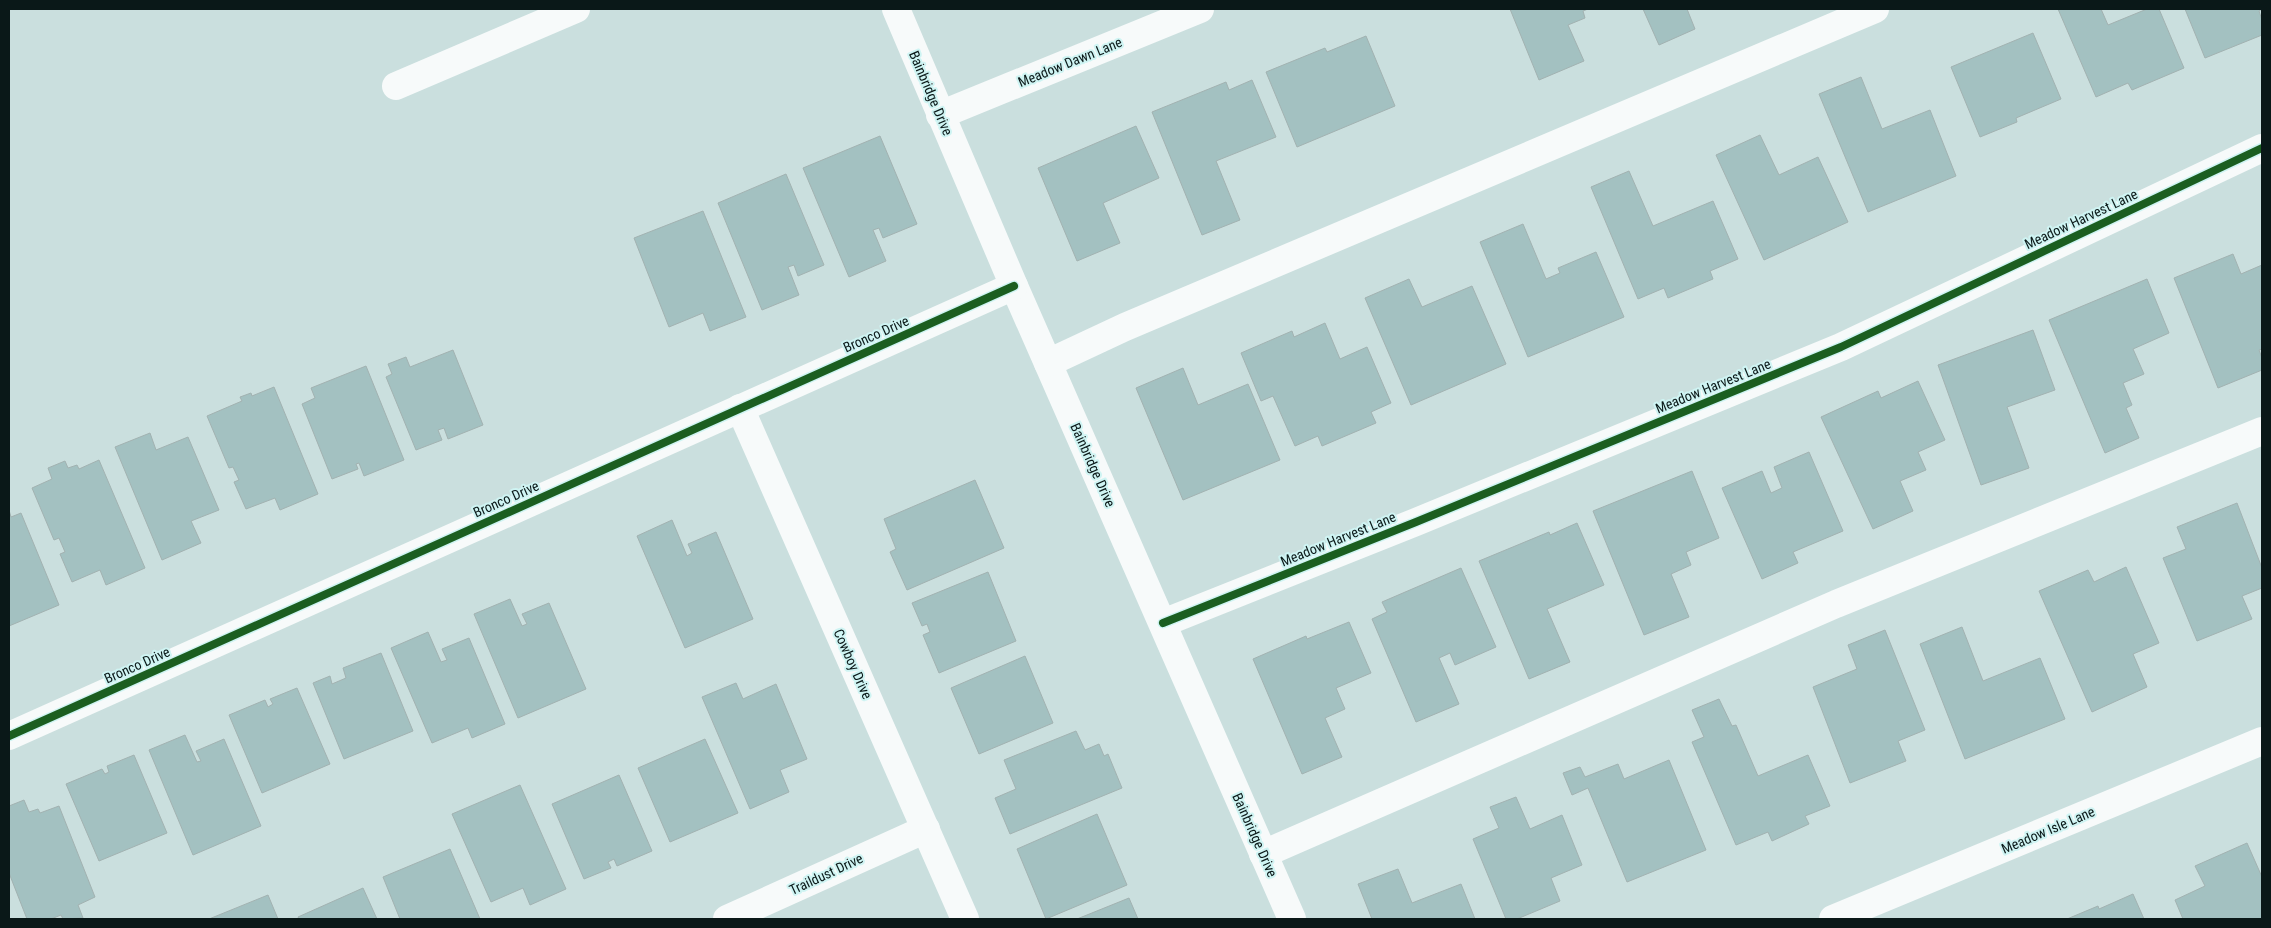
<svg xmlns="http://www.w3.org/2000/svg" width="2271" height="928" viewBox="0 0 2271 928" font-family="'Roboto Condensed',sans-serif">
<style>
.building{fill:#a3c1c1;stroke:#a2b2b1}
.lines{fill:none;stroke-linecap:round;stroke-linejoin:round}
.minor{stroke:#f7fafa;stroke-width:28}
.cycleway-casing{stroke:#cff4f3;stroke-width:11}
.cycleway{stroke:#1b5e20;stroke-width:8}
.labels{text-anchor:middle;stroke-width:4;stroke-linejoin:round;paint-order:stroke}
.street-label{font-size:14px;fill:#0a1818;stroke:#cff4f3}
</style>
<rect width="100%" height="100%" fill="#cadfde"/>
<g class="building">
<path d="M1510,9H1588L1583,11L1585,18L1568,25L1584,61L1539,80Z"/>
<path d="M1643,9H1687L1695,29L1659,45Z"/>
<path d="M2058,9H2101L2108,25L2147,9H2159L2184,68L2132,90L2128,83L2096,97Z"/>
<path d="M2185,9H2262L2259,11L2262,20V35L2205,58Z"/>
<path d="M2033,33L2061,99L2016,118L2017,122L1980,137L1951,67Z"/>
<path d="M1366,36L1395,106L1297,147L1266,72L1325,48L1327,52Z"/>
<path d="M1861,77L1882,129L1930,110L1956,176L1868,212L1819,94Z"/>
<path d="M1252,80L1276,137L1216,161L1240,220L1202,235L1152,112L1226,82L1229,90Z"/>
<path d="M1136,126L1159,178L1103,203L1120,243L1077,261L1038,168Z"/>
<path d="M1760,135L1779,175L1818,157L1848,222L1764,260L1716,155Z"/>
<path d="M880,136L917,224L883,238L879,228L873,230L886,261L849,277L803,168Z"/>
<path d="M1629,171L1653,226L1713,201L1738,259L1710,271L1713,279L1668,298L1664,288L1638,299L1591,187Z"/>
<path d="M786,174L824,265L798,276L794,265L788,267L799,295L762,310L718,203Z"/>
<path d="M703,211L746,317L710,331L703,313L669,327L634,238Z"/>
<path d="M1523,224L1546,279L1560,273L1558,268L1596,252L1624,317L1528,357L1480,242Z"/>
<path d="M2233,254L2241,274L2262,265V349L2259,350L2262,358V370L2218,388L2174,278Z"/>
<path d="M1409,279L1422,307L1472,286L1506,364L1411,405L1365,298Z"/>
<path d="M2147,279L2169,333L2133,349L2144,374L2123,383L2132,405L2126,408L2139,438L2105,453L2049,320Z"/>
<path d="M1325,323L1340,359L1367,347L1391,403L1371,412L1376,423L1322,446L1318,436L1295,446L1273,396L1261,401L1241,353L1292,331L1294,337Z"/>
<path d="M2033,330L2055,390L2007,407L2029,468L1981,485L1938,365Z"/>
<path d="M453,350L483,425L448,439L444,428L438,430L442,440L416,450L386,377L392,374L388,364L406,357L410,367Z"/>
<path d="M366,366L404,460L364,476L359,463L356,464L358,469L332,479L302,404L315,398L311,388Z"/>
<path d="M1183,368L1198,405L1248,384L1280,460L1183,500L1136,388Z"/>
<path d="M1918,381L1945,440L1918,452L1926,470L1900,481L1913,511L1873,529L1821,417L1878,391L1881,398Z"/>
<path d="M274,387L318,494L280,510L275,498L246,509L234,482L239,480L233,467L229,468L207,416L242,401L240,397L251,393L252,396Z"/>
<path d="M150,433L156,450L188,437L219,510L191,521L201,543L162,560L115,447Z"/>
<path d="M1809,452L1843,531L1793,552L1798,563L1762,579L1722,488L1762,471L1771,493L1782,488L1774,467Z"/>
<path d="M99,460L145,568L106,585L100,570L72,582L60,554L65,552L59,538L54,540L32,488L52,479L48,468L65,461L68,468L77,465L79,469Z"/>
<path d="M1692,471L1719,538L1686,552L1691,565L1671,574L1689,617L1644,635L1593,511Z"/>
<path d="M975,480L1004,548L907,590L890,552L896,549L884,519Z"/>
<path d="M2237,503L2262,568V588L2242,596L2252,619L2197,641L2163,558L2186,549L2177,527Z"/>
<path d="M9,510L11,517L21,513L59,605L9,626Z"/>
<path d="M672,520L687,556L692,553L688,544L716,532L753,619L685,648L637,536Z"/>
<path d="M1577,523L1604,585L1547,609L1570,662L1529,679L1479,561L1549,532L1550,535Z"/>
<path d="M2126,567L2159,643L2133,654L2147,687L2092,712L2039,591L2088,570L2094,582Z"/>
<path d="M1461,568L1496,647L1455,665L1450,653L1439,658L1459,704L1416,722L1372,619L1387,612L1382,602Z"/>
<path d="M988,572L1016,641L939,673L923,635L930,632L927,624L922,626L912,603Z"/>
<path d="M510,599L522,626L527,624L522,614L549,603L586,689L518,718L474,614Z"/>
<path d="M1349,622L1371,673L1336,688L1345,709L1325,718L1342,757L1302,774L1253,659L1306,636L1307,639Z"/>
<path d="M1962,627L1983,681L2040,658L2065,719L1965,759L1920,644Z"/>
<path d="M1885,630L1925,730L1898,741L1906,761L1850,783L1813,687L1857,669L1848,645Z"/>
<path d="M428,632L441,662L447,660L442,649L469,638L505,724L472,738L468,728L432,743L391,648Z"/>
<path d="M381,653L413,731L344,759L313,683L330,676L332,684L346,678L343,668Z"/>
<path d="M1025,656L1053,723L979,754L951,688Z"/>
<path d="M736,683L743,699L776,684L807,759L780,770L789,792L750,809L702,697Z"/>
<path d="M297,688L330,764L262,793L229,715L265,700L268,707L273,704L270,699Z"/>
<path d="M1719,699L1732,726L1736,725L1758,776L1808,755L1830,806L1805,816L1809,824L1772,841L1768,832L1736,845L1692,742L1704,737L1692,710Z"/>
<path d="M1076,731L1085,750L1099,744L1104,756L1108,754L1122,788L1010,834L995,798L1016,789L1004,760Z"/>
<path d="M185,735L197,762L201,761L196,751L224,739L261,826L193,855L149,750Z"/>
<path d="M705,739L738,813L670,842L638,768Z"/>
<path d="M134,755L167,833L99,861L66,784L102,769L105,774L109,772L107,766Z"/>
<path d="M1669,760L1706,850L1627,882L1588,788L1572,795L1563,773L1580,767L1585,777L1618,764L1624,779Z"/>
<path d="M619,775L652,851L617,866L614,859L608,862L611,868L584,879L552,804Z"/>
<path d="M520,785L566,889L530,905L523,888L491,902L452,814Z"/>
<path d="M1516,797L1530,829L1562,815L1582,865L1551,878L1560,901L1517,919H1506L1473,839L1499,828L1490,807Z"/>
<path d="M24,800L29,812L38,809L40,813L59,806L95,897L78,905L83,918L63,919L61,915L51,919H27L9,873V806Z"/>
<path d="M1097,814L1127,885L1046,919L1017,849Z"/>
<path d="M2247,843L2262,877V919H2183L2175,900L2205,886L2195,866Z"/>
<path d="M450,849L480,919H400L383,877Z"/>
<path d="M1398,869L1412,903L1461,884L1475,919H1372L1358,884Z"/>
<path d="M363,888L377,919H299L298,917Z"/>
<path d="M2133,894L2144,919H2067L2098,906L2099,909Z"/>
<path d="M268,895L278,919H209Z"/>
<path d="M1129,898L1138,919H1077Z"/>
</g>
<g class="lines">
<g class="minor">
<path d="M896,9L1014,286L1292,919"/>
<path d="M396,86L576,9"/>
<path d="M940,115L1200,9"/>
<path d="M1048,363L1125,327L1875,9"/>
<path d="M740,408L965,919"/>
<path d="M1163,623L1416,522L1841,347L2262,148"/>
<path d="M9,736L1014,286"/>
<path d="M1263,854L1836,604L2262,431"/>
<path d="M727,919L926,829"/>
<path d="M1833,919L2262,741"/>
</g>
<g class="cycleway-casing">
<g id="cycleway">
<path d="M1163,623L1416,522L1841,347L2262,148"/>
<path d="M9,736L1014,286"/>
</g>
</g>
<use href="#cycleway" class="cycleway"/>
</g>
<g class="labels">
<g class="street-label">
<text transform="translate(1070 62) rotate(-22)" y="5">Meadow Dawn Lane</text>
<text transform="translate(931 93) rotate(67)" y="5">Bainbridge Drive</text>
<text transform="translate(2081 219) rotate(-25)" y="5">Meadow Harvest Lane</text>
<text transform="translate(876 334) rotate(-24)" y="5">Bronco Drive</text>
<text transform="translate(1713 386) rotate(-22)" y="5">Meadow Harvest Lane</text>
<text transform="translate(1093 465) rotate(66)" y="5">Bainbridge Drive</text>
<text transform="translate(506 499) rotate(-24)" y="5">Bronco Drive</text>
<text transform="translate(1338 539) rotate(-22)" y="5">Meadow Harvest Lane</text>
<text transform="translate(853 664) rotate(66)" y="5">Cowboy Drive</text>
<text transform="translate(137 665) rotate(-24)" y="5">Bronco Drive</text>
<text transform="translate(2048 830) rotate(-23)" y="5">Meadow Isle Lane</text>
<text transform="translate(1255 835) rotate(66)" y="5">Bainbridge Drive</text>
<text transform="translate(826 874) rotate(-25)" y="5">Traildust Drive</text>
</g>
</g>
<rect width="2271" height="928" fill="none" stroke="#0a1818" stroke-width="20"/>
</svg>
